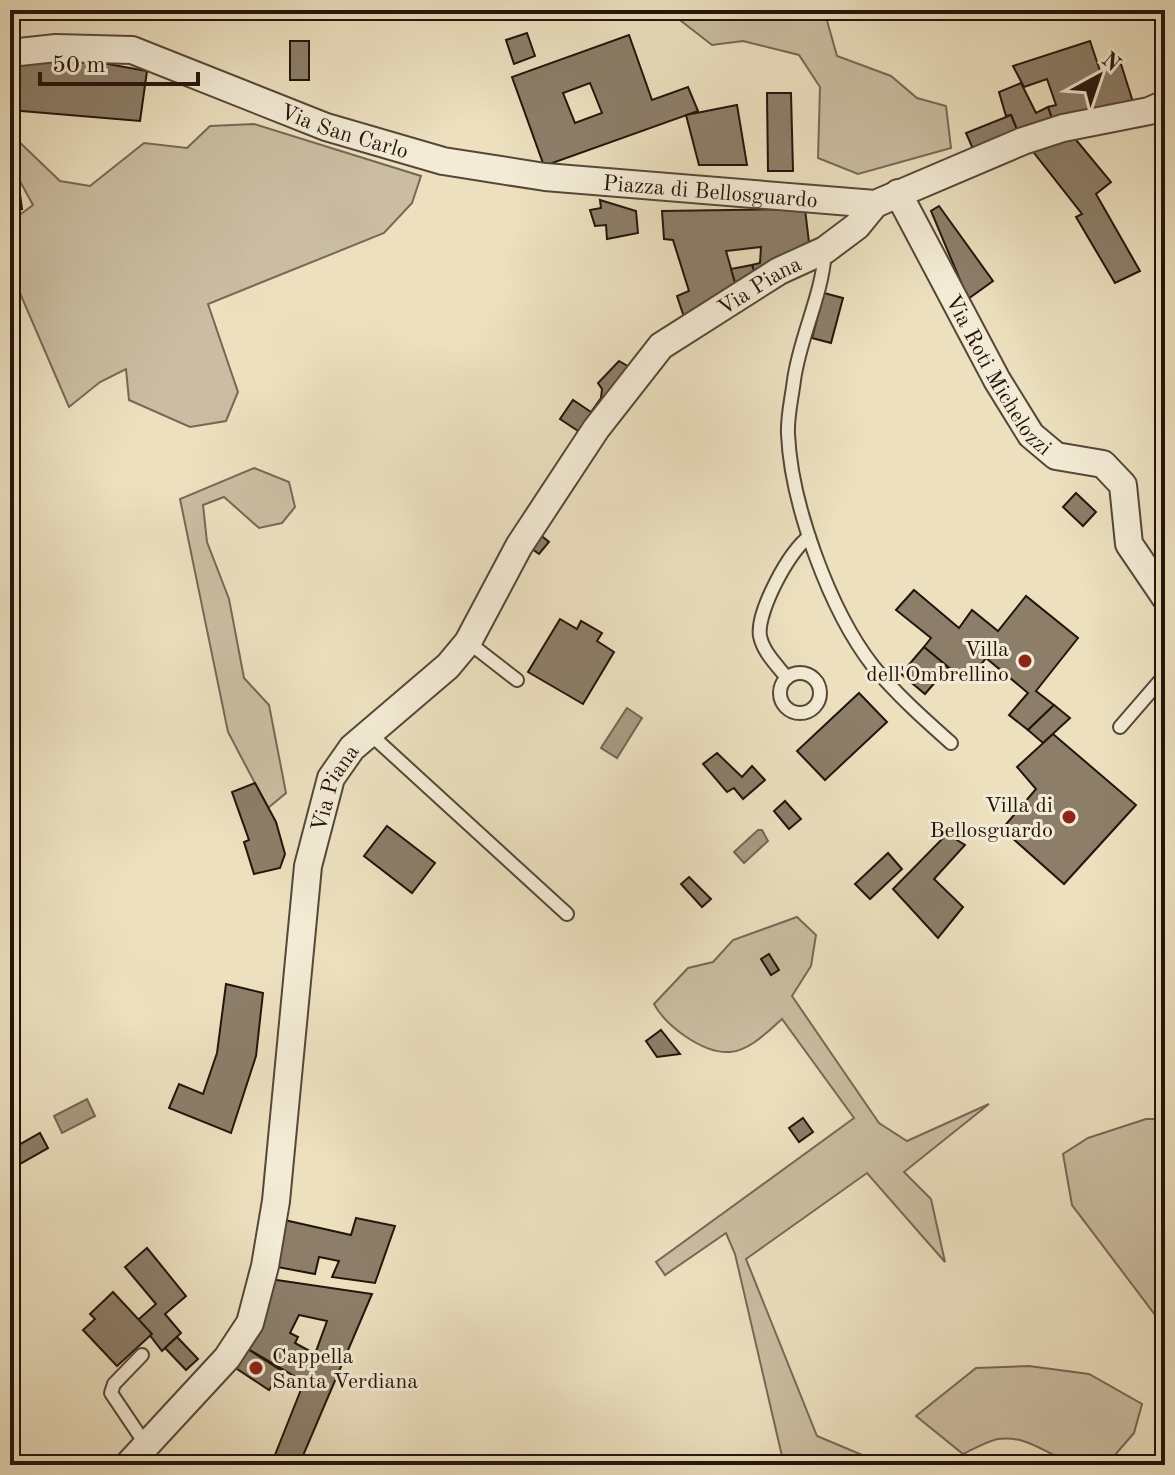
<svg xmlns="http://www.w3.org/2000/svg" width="1175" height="1475" viewBox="0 0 1175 1475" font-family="'Old Standard TT',serif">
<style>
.green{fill:#cabda1;stroke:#776856;stroke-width:2}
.water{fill:#a89b82;stroke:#736553;stroke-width:2}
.building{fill:#8c7e69;stroke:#24140c;stroke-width:2;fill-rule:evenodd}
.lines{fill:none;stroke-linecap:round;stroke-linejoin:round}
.lane-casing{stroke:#564739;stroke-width:16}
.street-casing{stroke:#564739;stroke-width:30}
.lane{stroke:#f3ebd5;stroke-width:12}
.street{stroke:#f3ebd5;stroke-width:26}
.poi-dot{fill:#8f2418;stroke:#f3ebd5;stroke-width:3}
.labels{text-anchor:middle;stroke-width:6;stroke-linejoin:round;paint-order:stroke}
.street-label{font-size:22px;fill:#24140c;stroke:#f3ebd5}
.poi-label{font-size:22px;fill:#24140c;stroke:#f3ebd5;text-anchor:end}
</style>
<rect width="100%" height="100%" fill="#ece0bf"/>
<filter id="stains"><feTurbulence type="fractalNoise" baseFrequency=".0025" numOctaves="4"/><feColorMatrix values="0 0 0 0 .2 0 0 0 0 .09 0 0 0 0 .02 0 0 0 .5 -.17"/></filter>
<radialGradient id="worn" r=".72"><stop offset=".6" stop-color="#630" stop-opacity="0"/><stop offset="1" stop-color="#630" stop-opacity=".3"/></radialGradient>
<g class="green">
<path d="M667,10H824L837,56L891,76L917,98L946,106L951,148L858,174L818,158L820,87L799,55L743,41L712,45Z"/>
<path d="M254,124L421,176L412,203L384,233L208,304L238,392L226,421L190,427L129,400L126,369L100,382L69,407L10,270V222L33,205L10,163V133L60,181L90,186L144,143L187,148L210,126Z"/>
<path d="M254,468L289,482L295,507L282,523L259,528L224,497L203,505L207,542L229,599L244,678L269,705L286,793L268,808L228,732L180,499Z"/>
<path d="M797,917L816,935L811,966L792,996L879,1123L907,1141L989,1104L904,1172L931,1199L945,1262L867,1173L746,1259L817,1436L886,1465H790L782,1456L735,1254L726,1233L665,1275L656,1262L854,1118L782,1019C768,1031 751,1050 730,1052C703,1054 666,1026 654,1004L688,968L713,962L733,940Z"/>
<path d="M1146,1119H1165V1328L1072,1205L1063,1154L1088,1138Z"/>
<path d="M1029,1366L1089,1374L1142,1404L1134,1433L1108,1463C1060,1475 1039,1433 998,1439C987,1441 974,1449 963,1454L916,1416L976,1368Z"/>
</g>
<g class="water">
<path d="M627,708L642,718L617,758L601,748Z"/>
<path d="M758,830H762L768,841L744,863L734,852Z"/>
<path d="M87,1099L95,1116L62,1133L54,1116Z"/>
</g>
<g class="building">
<path d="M527,33L535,56L514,64L506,40Z"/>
<path d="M629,35L652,100L688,87L698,111L544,166L512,77ZM590,83L602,113L575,123L563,93Z"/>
<rect x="290" y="41" width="19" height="39"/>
<path d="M1090,41L1100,71L1121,64L1133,102L1055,128L1048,107L1056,105L1047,79L1024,87L1013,66Z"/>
<path d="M10,60L108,64L147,71L140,121L10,110Z"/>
<path d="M1021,83L1036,113L1048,107L1055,128L1020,137L1011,115L1006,116L999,92Z"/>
<path d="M767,93H791L793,171H768Z"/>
<path d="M737,105L747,165H699L686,115Z"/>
<path d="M1011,115L1020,137L976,156L966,133Z"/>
<path d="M1067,129L1111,182L1096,194L1140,271L1115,283L1076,217L1082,214L1027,144Z"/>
<path d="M17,172L22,209L10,210V173Z"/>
<path d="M600,200L636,211L638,233L607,239L606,225L595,226L590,210L601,208Z"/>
<path d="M939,206L993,281L968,299L931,211Z"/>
<path d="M805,209L810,251L757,280L752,265L760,263L761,247L726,251L737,289L686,323L677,296L689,291L673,240L664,239L662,211Z"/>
<path d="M752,265L757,280L737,289L731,269Z"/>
<path d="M824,293L843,298L831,343L812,338Z"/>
<path d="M619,361L631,368L584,435L560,419L573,400L591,412L601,398L602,389L598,383Z"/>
<path d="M1076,493L1096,512L1083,526L1063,507Z"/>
<path d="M538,533L549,542L539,554L528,546Z"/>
<path d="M914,590L959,628L972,610L998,631L1026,596L1078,638L1036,691L1054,705L1028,730L1009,715L1028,693L986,658L969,681L948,667L924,647L931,638L896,610Z"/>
<path d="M560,619L577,629L581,621L602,633L597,641L614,652L583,704L528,672Z"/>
<path d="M924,647L948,667L925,694L901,674Z"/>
<path d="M859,693L887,722L825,780L797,751Z"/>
<path d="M1054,705L1070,718L1043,743L1028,730Z"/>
<path d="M1053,734L1136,805L1064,884L1002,829L1036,789L1017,767Z"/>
<path d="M717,753L742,777L752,766L765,780L743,799L734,788L727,792L703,764Z"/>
<path d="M255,783L276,822L285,854L280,868L254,874L244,842L249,840L232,792Z"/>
<path d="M785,801L801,819L789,829L774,811Z"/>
<path d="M387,826L435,863L412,893L364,856Z"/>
<path d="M947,834L965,845L934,879L963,907L938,938L893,889Z"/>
<path d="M888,853L902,869L870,899L855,884Z"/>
<path d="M689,877L711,899L702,907L681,884Z"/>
<path d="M769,954L779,970L771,975L761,959Z"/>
<path d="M226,984L263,993L256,1056L231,1133L169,1108L179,1084L203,1094L217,1053Z"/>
<path d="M661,1030L680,1054L657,1057L646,1041Z"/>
<path d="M803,1118L813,1132L799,1142L789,1128Z"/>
<path d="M40,1133L48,1148L18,1165L10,1150Z"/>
<path d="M356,1218L395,1226L375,1283L332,1277L339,1261L319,1257L315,1274L272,1266L280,1219L351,1235Z"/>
<path d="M147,1248L186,1296L165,1314L181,1333L162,1351L138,1320L156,1304L125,1267Z"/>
<path d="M270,1279L372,1294L299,1465H271L304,1382L243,1346ZM299,1315L327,1321L315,1354L295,1343L298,1337L290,1333Z"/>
<path d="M113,1292L152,1334L117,1366L83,1330L95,1319L90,1314Z"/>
<path d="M177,1337L198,1359L186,1370L165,1348Z"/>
<path d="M243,1346L282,1371L269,1390L231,1365Z"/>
</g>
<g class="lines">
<g class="lane-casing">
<g id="lane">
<path d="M825,250C823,294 800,336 794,380C792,397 787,417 788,434C791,504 830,611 873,666C896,694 924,719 951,743"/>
<path d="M468,642L517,680"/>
<circle cx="800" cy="693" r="20"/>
<path d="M787,678C777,665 763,652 760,636C756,613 790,549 809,537"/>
<path d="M1120,727L1165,675"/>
<path d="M369,733L567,914"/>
<path d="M142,1355L114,1384L111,1393L146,1445"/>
<path d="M10,1455L14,1465"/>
</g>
</g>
<g class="street-casing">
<g id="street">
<path id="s1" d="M10,53L56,48L132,50L326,127L443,161L545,177L875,204L1023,141L1063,128L1149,111L1165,104"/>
<path id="s2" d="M898,193L997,380L1031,435L1056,456L1103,464L1123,485L1129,544L1165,597"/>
<path id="s3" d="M128,1465L227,1358L250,1323L265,1266L276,1201L308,866L331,778L352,748L448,666L468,642L519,546L596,429L661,346L779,271L825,250L857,226L875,204"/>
</g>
</g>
<use href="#lane" class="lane"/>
<use href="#street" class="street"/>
</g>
<g class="poi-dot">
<circle cx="1025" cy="661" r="8"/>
<circle cx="1069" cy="817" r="8"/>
<circle cx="256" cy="1368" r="8"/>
</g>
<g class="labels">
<g class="street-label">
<text dy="8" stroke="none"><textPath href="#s1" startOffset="350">Via San Carlo</textPath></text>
<text dy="8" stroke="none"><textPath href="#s1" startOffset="722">Piazza di Bellosguardo</textPath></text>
<text dy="8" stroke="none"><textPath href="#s3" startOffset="1404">Via Piana</textPath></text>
<text dy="8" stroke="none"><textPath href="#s2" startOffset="208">Via Roti Michelozzi</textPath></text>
<text dy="8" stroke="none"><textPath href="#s3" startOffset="732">Via Piana</textPath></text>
</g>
<g class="poi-label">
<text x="1009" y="656">Villa<tspan x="1009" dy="25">dell'Ombrellino</tspan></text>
<text x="1053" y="812">Villa di<tspan x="1053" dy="25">Bellosguardo</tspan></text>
<text x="272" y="1363" text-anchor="start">Cappella<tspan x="272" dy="25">Santa Verdiana</tspan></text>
</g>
</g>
<rect width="1175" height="1475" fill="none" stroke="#ece0bf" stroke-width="40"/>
<rect x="12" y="12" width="1151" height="1451" fill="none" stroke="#24140c" stroke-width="4"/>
<rect x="20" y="20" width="1135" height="1435" fill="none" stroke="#24140c" stroke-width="2"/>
<g transform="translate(1099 76) rotate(40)" stroke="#f3ebd5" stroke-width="6" paint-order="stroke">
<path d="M0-6L14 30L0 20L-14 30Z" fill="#24140c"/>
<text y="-12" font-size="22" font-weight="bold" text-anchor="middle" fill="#24140c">N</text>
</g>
<path d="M40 72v12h158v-12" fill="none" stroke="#24140c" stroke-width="4"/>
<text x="52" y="72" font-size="24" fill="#24140c" stroke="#f3ebd5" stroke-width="6" paint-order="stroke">50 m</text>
<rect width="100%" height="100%" filter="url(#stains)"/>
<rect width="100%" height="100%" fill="url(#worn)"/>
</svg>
